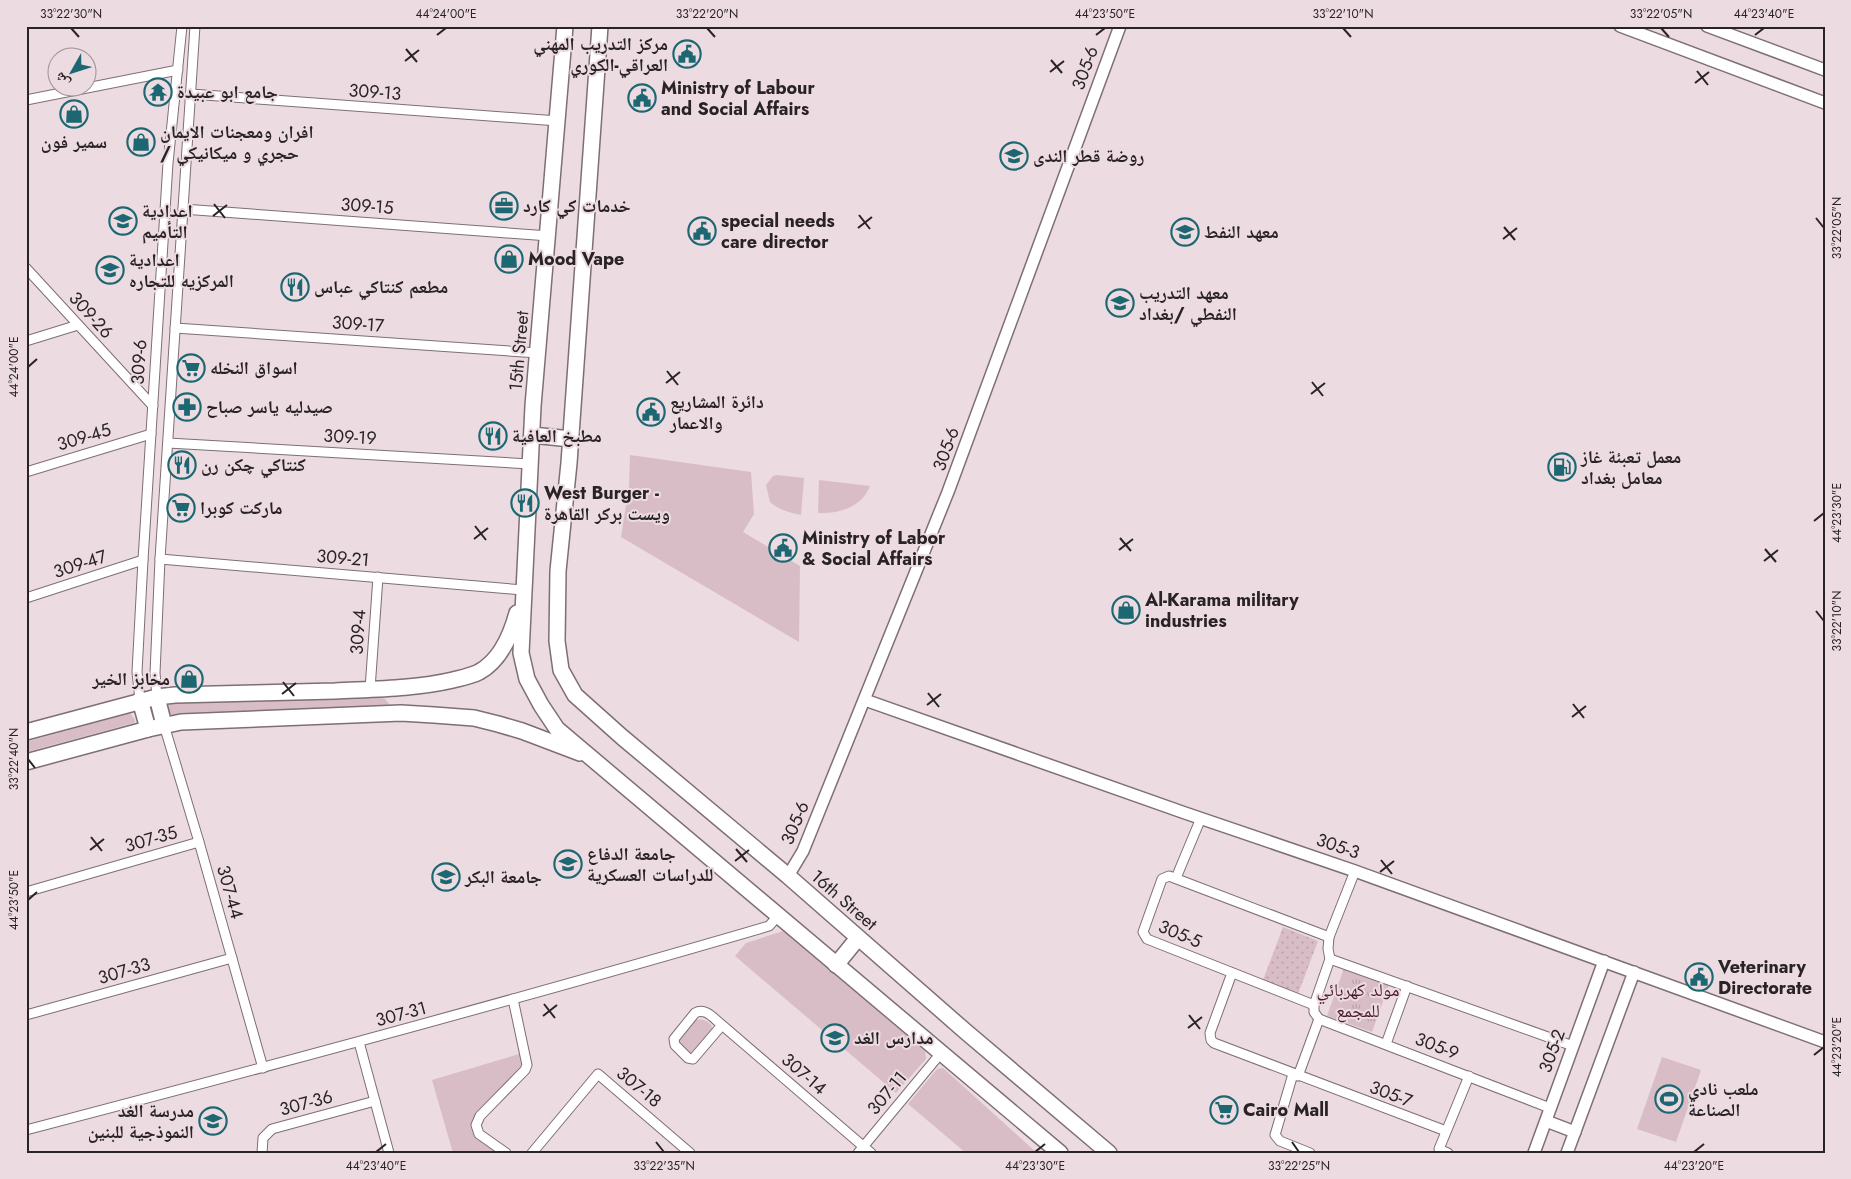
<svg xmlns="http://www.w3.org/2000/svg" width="1851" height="1179" viewBox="0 0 1851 1179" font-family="Jost,'Noto Naskh Arabic',sans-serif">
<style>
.grass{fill:#d9bdc6}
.park{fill:url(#park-tufts)}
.garden{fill:url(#garden-dots)}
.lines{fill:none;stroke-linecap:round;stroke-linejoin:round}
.minor-casing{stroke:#7e6f74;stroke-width:11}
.tertiary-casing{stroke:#7e6f74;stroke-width:14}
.primary-casing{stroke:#7e6f74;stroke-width:18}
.minor{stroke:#fff;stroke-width:9}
.tertiary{stroke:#fff;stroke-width:11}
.primary{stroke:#fff;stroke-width:15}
.ticks{fill:none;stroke:#292325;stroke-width:2}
.labels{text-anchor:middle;stroke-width:4;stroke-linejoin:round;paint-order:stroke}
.poi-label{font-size:18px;font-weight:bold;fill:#292325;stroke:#ecdbe0;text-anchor:start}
.street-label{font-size:18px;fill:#292325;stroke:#ecdbe0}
.park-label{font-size:18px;fill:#49192d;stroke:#ecdbe0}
.neatline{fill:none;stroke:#292325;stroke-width:2}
.ticks-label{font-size:12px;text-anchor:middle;fill:#292325}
</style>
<defs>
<pattern id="park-tufts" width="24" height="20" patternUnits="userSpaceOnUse" patternTransform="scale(1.25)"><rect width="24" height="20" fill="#d9bdc6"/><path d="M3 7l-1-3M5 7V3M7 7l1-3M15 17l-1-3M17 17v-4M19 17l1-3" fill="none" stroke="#baa2aa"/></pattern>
<pattern id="garden-dots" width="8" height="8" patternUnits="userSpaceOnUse" patternTransform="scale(1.25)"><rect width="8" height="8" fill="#d9bdc6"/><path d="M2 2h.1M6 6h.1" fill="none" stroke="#baa2aa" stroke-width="1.8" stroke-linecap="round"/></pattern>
</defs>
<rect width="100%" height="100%" fill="#ecdbe0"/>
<g class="grass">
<path d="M630,455L751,472L754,514L743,532L800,566L799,642L621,537L629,486Z"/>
<path d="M777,475L804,478L801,515C790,513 779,510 770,502L766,485L773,476Z"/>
<path d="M819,480L870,486C862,507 839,514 818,513Z"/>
<path d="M378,696L385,699L389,704L385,707L373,710L172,715L169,712V705L173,702Z"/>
<path d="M130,713L135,720L134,723L26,752V742Z"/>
<path d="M783,931L925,1051L926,1059L896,1093L735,956L746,943Z"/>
<path d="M696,1020C704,1018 712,1022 713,1031L694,1053H687L679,1046V1041Z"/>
<path d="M526,1052L527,1065L480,1116L479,1134L507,1153H453L432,1080Z"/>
<path d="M1662,1057L1701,1070L1676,1142L1637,1129Z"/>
<path d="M943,1068L1037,1153H966L908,1104L937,1069Z"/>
</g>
<path class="park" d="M1344,968L1389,985L1372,1032L1327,1016Z"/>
<path class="garden" d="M1283,927L1318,941L1298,994L1263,980Z"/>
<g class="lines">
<g class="minor-casing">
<g id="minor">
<path d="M191,94L558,121"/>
<path d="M26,100L178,70"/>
<path d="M183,209L549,236"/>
<path d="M26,268L153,406"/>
<path d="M175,328L538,353"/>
<path d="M26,341L78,325"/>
<path d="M168,443L530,464"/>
<path d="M26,472L151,434"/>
<path d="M160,559L523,590"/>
<path d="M26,598L143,560"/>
<path d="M370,689L378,577"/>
<path d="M157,697L155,673L160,559L195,26"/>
<path d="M140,700L137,672L143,560L168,163L182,26"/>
<path d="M164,725L199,842L263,1068"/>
<path d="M1355,871L1329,937L1328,949L1330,959L1314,1005V1012L1319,1019L1550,1108"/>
<path d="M1176,878L1201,818"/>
<path d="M26,892L199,842"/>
<path d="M1330,959L1573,1046"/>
<path d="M1232,973L1210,1033L1211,1040L1214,1043L1446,1131"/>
<path d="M1314,1005L1147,939L1143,932L1162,879L1169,876L1329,937"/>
<path d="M26,1015L232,958"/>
<path d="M722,1025L693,1059L688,1058L675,1045L674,1039L695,1013C706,1007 714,1019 722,1025L871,1153"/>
<path d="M359,1042L389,1153"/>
<path d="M1386,1044L1407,986"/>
<path d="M1293,1074L1275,1135L1280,1141L1310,1153"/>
<path d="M1298,1076L1319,1019"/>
<path d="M26,1130C275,1065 523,998 769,926L778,916"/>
<path d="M262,1153L263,1138L272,1129L375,1101"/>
<path d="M506,1153L479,1134L476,1125L480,1116L525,1070L527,1065L513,999"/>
<path d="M532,1153L598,1074L690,1153"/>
<path d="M858,1153L941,1053"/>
<path d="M1448,1153L1439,1149L1469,1076"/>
</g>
</g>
<g class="tertiary-casing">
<g id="tertiary">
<path d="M1620,26L1825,103"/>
<path d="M1707,26L1825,70"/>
<path d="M865,700L1185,813L1355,871L1825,1042"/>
<path d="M788,876L803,851L948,492L1120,26"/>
<path d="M1546,1121L1575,1132"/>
<path d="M1534,1153L1604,961"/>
<path d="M1567,1153L1634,972"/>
</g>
</g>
<g class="primary-casing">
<g id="primary">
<path d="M565,26L533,406L521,653L527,679L541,705L557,729L1060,1153"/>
<path d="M600,26L569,463L558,571L557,641L561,670L575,695L622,737L788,876L965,1031L1109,1153"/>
<path d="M532,435L571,439"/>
<path d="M157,697L164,725"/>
<path d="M140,700L148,729"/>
<path d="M26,732L157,697L175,695C228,694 282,692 335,691C375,689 414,689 453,680C461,678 471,676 479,672C501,660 511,635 517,613"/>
<path d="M26,762L148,729L181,722L401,713L434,715L474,718L498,724L522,731L580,753"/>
<path d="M836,965L858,938"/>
</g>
</g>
<use href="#minor" class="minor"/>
<use href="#tertiary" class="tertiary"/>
<use href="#primary" class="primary"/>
</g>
<path class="ticks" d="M71,28L79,37M707,28L715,37M1343,28L1351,37M1661,28L1669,37M437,35L446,28M1096,35L1105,28M1755,35L1764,28M406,49L417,62M1051,60L1062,73M405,61L419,50M1697,71L1708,85M1050,72L1064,61M1695,83L1709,72M214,204L225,218M859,215L870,229M213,216L227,205M1816,218L1824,228M1504,227L1515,240M858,228L872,217M1503,239L1517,228M28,367L37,359M667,371L678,385M1312,382L1323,396M666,383L680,372M1311,394L1325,383M1814,521L1824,513M475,526L486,540M1120,538L1131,551M474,539L488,528M1765,549L1776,562M1119,550L1133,539M1764,561L1778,550M1816,611L1824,621M283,682L294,696M928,693L939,707M282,694L296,683M1573,704L1584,718M927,705L941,694M1572,717L1586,706M28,759L35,768M91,837L102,851M736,849L747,862M90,850L104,839M1381,860L1392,874M735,861L749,850M1380,872L1394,861M28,900L37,892M544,1004L555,1018M1189,1015L1200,1029M543,1016L557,1005M1188,1028L1202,1017M1814,1055L1824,1047M656,1142L664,1152M1292,1142L1299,1152M376,1152L386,1144M1035,1152L1045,1144M1694,1152L1704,1144"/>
<defs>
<g id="civic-ring" transform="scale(1.4375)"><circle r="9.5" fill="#ecdbe0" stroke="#1c6771" stroke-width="1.5"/><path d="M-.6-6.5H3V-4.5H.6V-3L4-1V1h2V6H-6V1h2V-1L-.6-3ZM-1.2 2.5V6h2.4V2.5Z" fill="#1c6771"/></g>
<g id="temple-ring" transform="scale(1.4375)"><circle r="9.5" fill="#ecdbe0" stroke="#1c6771" stroke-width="1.5"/><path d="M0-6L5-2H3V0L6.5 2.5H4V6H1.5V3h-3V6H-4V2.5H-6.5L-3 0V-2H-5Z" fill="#1c6771"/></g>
<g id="shop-ring" transform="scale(1.4375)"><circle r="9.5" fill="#ecdbe0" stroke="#1c6771" stroke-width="1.5"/><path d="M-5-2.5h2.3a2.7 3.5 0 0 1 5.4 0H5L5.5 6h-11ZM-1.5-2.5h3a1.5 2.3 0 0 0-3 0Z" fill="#1c6771"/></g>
<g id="school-ring" transform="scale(1.4375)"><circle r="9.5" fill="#ecdbe0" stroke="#1c6771" stroke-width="1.5"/><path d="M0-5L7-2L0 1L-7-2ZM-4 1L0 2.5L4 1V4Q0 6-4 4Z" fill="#1c6771"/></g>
<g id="office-ring" transform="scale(1.4375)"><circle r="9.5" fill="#ecdbe0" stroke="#1c6771" stroke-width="1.5"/><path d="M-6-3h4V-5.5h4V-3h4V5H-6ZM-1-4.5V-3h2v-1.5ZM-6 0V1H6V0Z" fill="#1c6771"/></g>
<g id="university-ring" transform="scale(1.4375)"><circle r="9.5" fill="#ecdbe0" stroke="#1c6771" stroke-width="1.5"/><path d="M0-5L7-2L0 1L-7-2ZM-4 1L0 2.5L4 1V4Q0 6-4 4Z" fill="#1c6771"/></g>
<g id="restaurant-ring" transform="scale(1.4375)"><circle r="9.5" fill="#ecdbe0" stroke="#1c6771" stroke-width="1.5"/><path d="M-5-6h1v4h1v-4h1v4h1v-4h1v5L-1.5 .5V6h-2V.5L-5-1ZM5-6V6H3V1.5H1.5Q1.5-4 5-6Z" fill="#1c6771"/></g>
<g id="supermarket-ring" transform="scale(1.4375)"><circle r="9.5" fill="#ecdbe0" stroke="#1c6771" stroke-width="1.5"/><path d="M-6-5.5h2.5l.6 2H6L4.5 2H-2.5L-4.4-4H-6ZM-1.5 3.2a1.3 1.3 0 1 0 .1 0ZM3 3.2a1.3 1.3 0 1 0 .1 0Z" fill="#1c6771"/></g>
<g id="pharmacy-ring" transform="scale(1.4375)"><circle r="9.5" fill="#ecdbe0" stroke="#1c6771" stroke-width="1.5"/><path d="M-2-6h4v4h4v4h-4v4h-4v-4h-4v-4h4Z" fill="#1c6771"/></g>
<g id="fuel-ring" transform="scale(1.4375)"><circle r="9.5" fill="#ecdbe0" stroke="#1c6771" stroke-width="1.5"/><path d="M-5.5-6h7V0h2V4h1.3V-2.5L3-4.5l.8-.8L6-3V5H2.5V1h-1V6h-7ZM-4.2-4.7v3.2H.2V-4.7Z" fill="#1c6771"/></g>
<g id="stadium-ring" transform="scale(1.4375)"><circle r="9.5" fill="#ecdbe0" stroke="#1c6771" stroke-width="1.5"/><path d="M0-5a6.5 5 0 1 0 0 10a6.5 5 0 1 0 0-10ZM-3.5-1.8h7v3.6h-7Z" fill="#1c6771"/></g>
</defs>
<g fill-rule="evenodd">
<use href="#civic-ring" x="687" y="54"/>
<use href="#temple-ring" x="158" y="92"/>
<use href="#civic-ring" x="642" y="98"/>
<use href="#shop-ring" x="74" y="114"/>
<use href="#shop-ring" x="141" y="142"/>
<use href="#school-ring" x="1014" y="156"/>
<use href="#office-ring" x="504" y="206"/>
<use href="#school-ring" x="123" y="221"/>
<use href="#civic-ring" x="702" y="231"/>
<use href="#university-ring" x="1185" y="232"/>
<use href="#shop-ring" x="509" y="259"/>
<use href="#school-ring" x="110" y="270"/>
<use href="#restaurant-ring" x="295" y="287"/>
<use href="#university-ring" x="1120" y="303"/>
<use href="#supermarket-ring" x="191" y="368"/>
<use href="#pharmacy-ring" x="187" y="407"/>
<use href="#civic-ring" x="651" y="412"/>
<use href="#restaurant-ring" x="493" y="436"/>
<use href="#restaurant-ring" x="182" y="465"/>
<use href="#fuel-ring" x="1562" y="467"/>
<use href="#restaurant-ring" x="525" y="503"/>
<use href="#supermarket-ring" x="181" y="508"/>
<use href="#civic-ring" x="783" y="548"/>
<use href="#shop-ring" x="1126" y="610"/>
<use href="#shop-ring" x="189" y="679"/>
<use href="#university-ring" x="568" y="864"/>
<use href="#university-ring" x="446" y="877"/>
<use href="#civic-ring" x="1699" y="977"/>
<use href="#school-ring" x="835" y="1038"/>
<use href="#stadium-ring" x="1669" y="1099"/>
<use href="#supermarket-ring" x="1224" y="1110"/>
<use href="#school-ring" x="213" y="1121"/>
</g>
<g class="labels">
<g class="poi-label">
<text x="668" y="50" text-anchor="end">مركز التدريب المهني<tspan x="668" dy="21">العراقي-الكوري</tspan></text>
<text x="661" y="94">Ministry of Labour<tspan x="661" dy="21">and Social Affairs</tspan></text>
<text x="177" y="98">جامع ابو عبيدة</text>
<text x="160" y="138">افران ومعجنات الايمان<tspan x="160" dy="21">/ حجري و ميكانيكي</tspan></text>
<text x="74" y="148" text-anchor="middle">سمير فون</text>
<text x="1033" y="162">روضة قطر الندى</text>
<text x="523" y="212">خدمات كي كارد</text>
<text x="142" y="217">اعدادية<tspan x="142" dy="21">التأميم</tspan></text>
<text x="721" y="227">special needs<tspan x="721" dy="21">care director</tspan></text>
<text x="1204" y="238">معهد النفط</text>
<text x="528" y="265">Mood Vape</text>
<text x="129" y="266">اعدادية<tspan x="129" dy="21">المركزيه للتجاره</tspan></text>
<text x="314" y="293">مطعم كنتاكي عباس</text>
<text x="1139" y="299">معهد التدريب<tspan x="1139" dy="21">النفطي /بغداد</tspan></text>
<text x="210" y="374">اسواق النخله</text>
<text x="670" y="408">دائرة المشاريع<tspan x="670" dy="21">والاعمار</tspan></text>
<text x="206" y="413">صيدليه ياسر صباح</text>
<text x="512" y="442">مطبخ العافية</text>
<text x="1581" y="463">معمل تعبئة غاز<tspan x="1581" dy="21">معامل بغداد</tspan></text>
<text x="201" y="471">كنتاكي چكن رن</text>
<text x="544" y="499">West Burger -<tspan x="544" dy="21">ويست بركر القاهرة</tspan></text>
<text x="200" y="514">ماركت كوبرا</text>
<text x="802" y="544">Ministry of Labor<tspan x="802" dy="21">&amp; Social Affairs</tspan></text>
<text x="1145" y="606">Al-Karama military<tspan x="1145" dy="21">industries</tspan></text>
<text x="170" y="685" text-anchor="end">مخابز الخير</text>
<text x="587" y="860">جامعة الدفاع<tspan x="587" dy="21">للدراسات العسكرية</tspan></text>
<text x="465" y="883">جامعة البكر</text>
<text x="1718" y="973">Veterinary<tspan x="1718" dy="21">Directorate</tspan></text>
<text x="854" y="1044">مدارس الغد</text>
<text x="1688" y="1095">ملعب نادي<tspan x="1688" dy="21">الصناعة</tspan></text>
<text x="1243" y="1116">Cairo Mall</text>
<text x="194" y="1117" text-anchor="end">مدرسة الغد<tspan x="194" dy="21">النموذجية للبنين</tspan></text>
</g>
<g class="street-label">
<text transform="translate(1085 68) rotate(-70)" y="6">305-6</text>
<text transform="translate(375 92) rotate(4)" y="6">309-13</text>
<text transform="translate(367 206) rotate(4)" y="6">309-15</text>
<text transform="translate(91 315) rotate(48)" y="6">309-26</text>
<text transform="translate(358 324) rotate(4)" y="6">309-17</text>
<text transform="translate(519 351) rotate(-85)" y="6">15th Street</text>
<text transform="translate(139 362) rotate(-86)" y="6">309-6</text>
<text transform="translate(84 437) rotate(-17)" y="6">309-45</text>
<text transform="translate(350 437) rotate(3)" y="6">309-19</text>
<text transform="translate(946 449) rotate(-70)" y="6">305-6</text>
<text transform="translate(343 558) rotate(5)" y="6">309-21</text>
<text transform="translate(80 564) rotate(-18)" y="6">309-47</text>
<text transform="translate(358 632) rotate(-86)" y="6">309-4</text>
<text transform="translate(795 823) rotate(-67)" y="6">305-6</text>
<text transform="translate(151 839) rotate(-16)" y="6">307-35</text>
<text transform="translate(1338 846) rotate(19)" y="6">305-3</text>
<text transform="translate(230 892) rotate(74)" y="6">307-44</text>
<text transform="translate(844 900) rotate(41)" y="6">16th Street</text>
<text transform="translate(1180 934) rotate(23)" y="6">305-5</text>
<text transform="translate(124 971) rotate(-16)" y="6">307-33</text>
<text transform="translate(401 1014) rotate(-15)" y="6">307-31</text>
<text transform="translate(1437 1046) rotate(21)" y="6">305-9</text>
<text transform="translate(1552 1051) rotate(-70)" y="6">305-2</text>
<text transform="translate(804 1074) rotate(41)" y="6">307-14</text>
<text transform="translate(639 1087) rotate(40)" y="6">307-18</text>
<text transform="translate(887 1093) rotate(-50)" y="6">307-11</text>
<text transform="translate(1391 1094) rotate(21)" y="6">305-7</text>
<text transform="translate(306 1103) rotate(-15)" y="6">307-36</text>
</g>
<g class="park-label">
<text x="1358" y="996">مولد كهربائي<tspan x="1358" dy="21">للمجمع</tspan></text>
</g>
</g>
<rect width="1851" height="1179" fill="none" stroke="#ecdbe0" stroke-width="55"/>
<g transform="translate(72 72) rotate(231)"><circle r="24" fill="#ecdbe0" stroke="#9e9195"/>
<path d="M0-4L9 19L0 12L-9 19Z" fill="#1c6771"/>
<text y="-8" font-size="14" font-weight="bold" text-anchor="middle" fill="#292325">ش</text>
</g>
<rect x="28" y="28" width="1796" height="1124" class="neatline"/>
<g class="ticks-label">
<text x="71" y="18">33°22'30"N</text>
<text x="446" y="18">44°24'00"E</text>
<text x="707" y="18">33°22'20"N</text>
<text x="1105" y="18">44°23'50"E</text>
<text x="1343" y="18">33°22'10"N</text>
<text x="1661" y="18">33°22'05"N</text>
<text x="1764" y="18">44°23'40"E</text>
<text transform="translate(1837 228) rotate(-90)" y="4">33°22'05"N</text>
<text transform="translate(14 367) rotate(-90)" y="4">44°24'00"E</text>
<text transform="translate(1837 513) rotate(-90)" y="4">44°23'30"E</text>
<text transform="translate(1837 621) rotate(-90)" y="4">33°22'10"N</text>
<text transform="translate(14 759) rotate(-90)" y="4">33°22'40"N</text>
<text transform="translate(14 900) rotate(-90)" y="4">44°23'50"E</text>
<text transform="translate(1837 1047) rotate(-90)" y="4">44°23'20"E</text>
<text x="376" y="1170">44°23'40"E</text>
<text x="664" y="1170">33°22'35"N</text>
<text x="1035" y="1170">44°23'30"E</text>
<text x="1299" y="1170">33°22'25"N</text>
<text x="1694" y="1170">44°23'20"E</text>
</g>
</svg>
